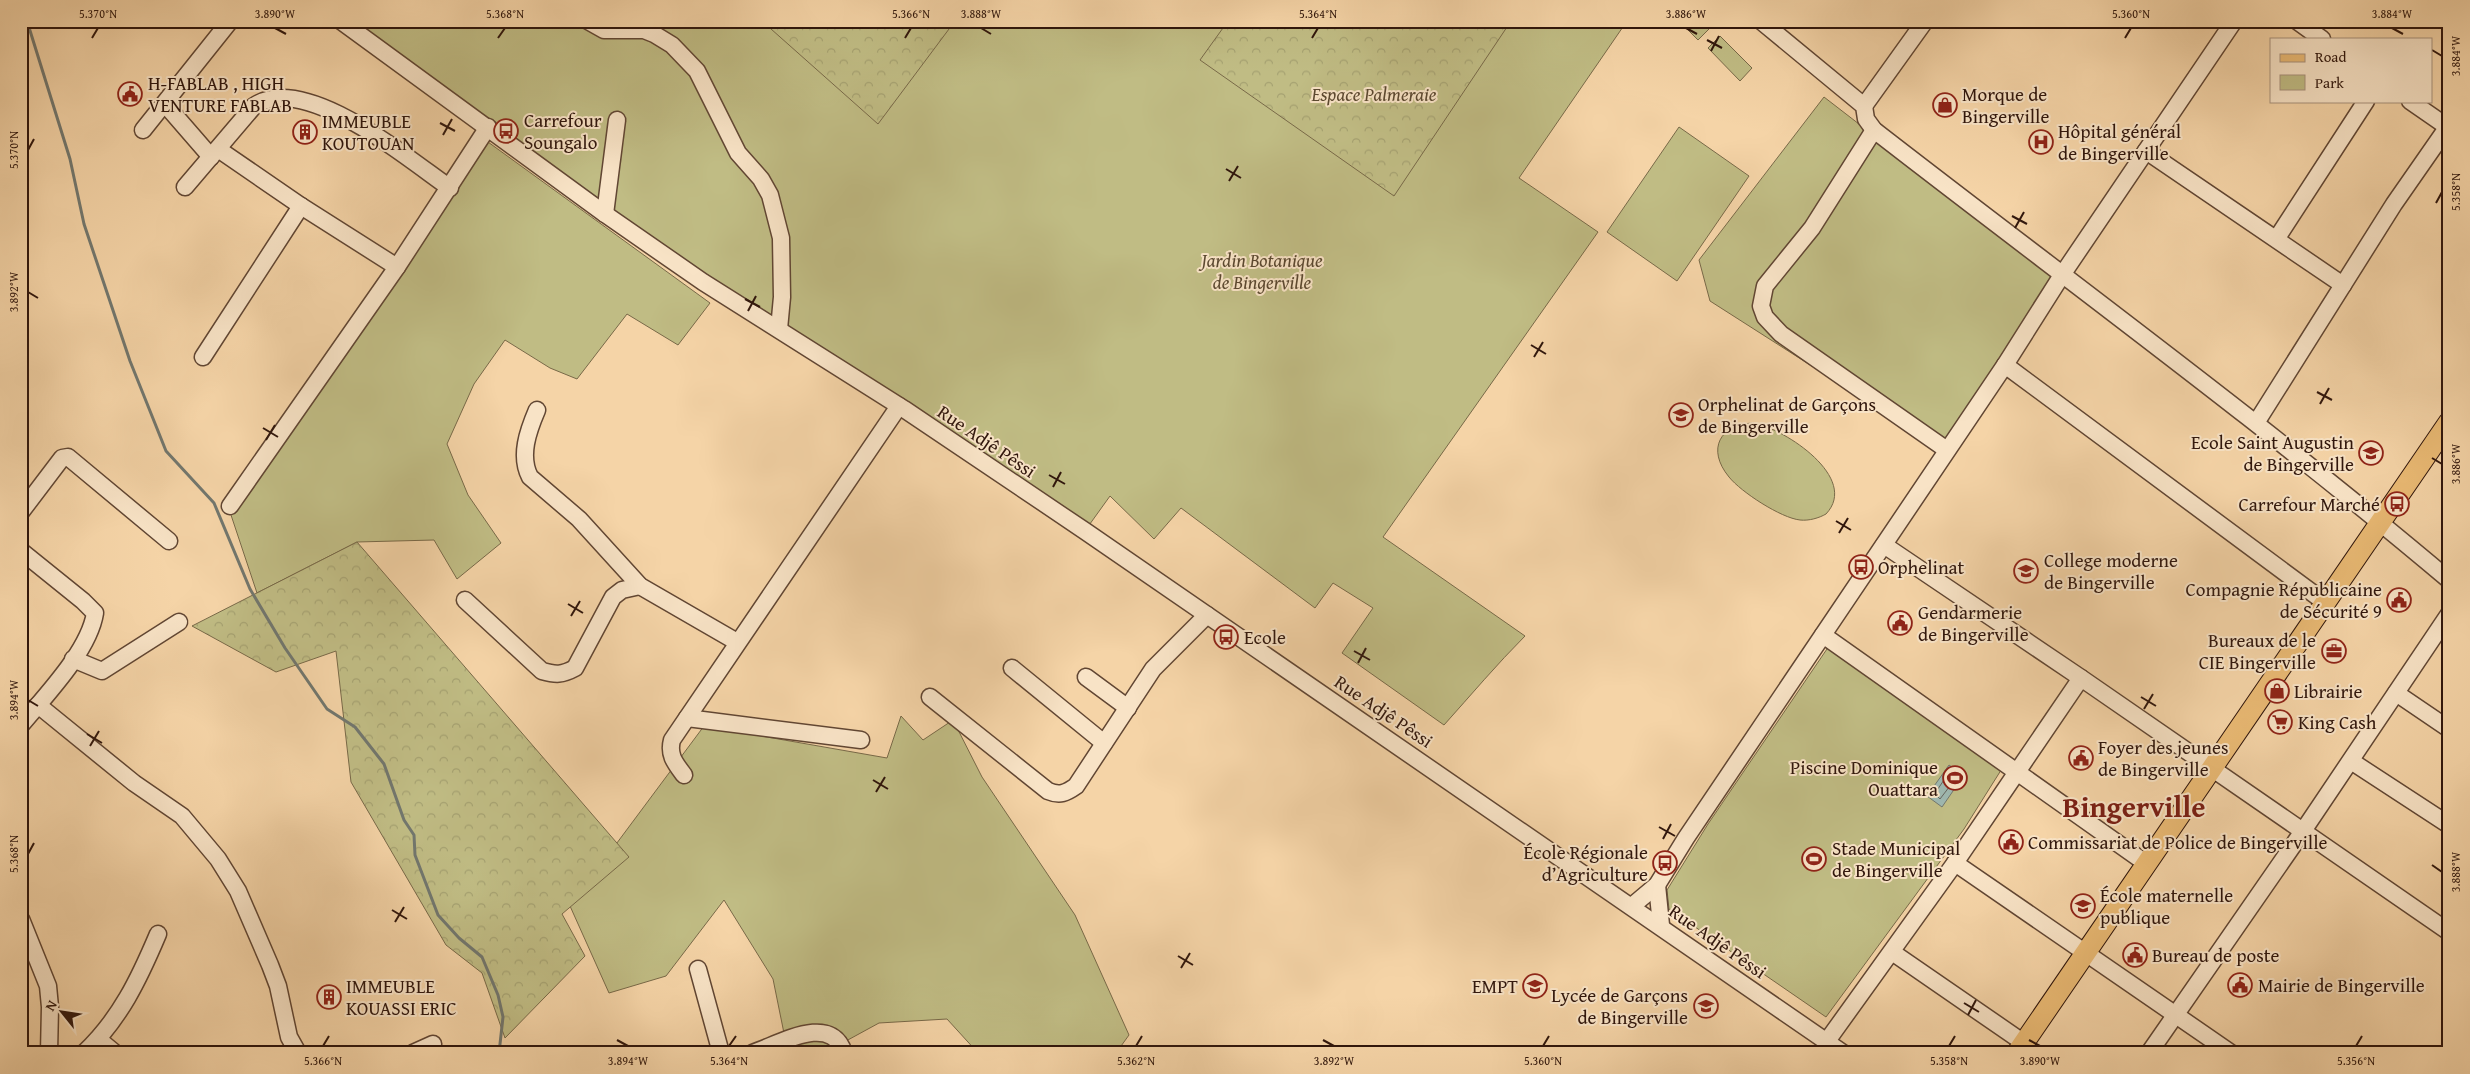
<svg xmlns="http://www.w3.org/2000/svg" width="2470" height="1074" viewBox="0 0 2470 1074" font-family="'Gentium Book Plus',serif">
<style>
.green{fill:#c0bc84;stroke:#786948}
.forest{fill:url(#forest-crowns);stroke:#786948}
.water{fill:#9eb7af;stroke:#72776e}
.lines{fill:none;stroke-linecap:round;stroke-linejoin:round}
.shore{stroke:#67665e;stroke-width:1}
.stream{stroke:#72776e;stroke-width:3}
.minor-casing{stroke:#614633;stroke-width:19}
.major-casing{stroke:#30160c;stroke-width:22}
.minor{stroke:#f8e3c6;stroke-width:16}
.major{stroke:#eaba74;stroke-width:20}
.ticks{fill:none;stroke:#30160c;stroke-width:2}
.labels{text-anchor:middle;stroke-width:4;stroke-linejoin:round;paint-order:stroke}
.poi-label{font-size:19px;fill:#30160c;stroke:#f8e3c6;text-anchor:start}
.park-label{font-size:19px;font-style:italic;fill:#5b4830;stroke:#f8e3c6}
.street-label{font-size:19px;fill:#30160c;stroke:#f8e3c6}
.town-label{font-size:29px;font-weight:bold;fill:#7a1f14;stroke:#f8e3c6}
.neatline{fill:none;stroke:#30160c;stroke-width:2}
.ticks-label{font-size:12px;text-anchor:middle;fill:#30160c}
</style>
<defs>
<pattern id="forest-crowns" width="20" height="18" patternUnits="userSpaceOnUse" patternTransform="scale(1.25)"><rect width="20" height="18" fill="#c0bc84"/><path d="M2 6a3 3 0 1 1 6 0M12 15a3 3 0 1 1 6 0" fill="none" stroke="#a5a171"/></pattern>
</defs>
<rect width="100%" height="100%" fill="#f5d4a7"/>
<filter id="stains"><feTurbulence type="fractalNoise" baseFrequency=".004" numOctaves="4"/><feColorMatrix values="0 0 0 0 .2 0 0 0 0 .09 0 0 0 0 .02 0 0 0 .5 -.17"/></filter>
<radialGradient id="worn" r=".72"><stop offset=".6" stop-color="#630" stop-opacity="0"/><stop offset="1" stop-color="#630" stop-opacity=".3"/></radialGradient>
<g class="green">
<path d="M327,21H1627L1519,178L1598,232L1383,537L1525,636C1497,664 1471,695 1444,725L1342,653L1373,608L1333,583L1315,608L1181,508L1154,539L1110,496L1087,528L901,411Z"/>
<path d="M1679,21H1704L1710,28L1698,40Z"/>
<path d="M1720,36L1752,68L1740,81L1708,48Z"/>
<path d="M1824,97L2061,280L1940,448L1710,301L1699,260Z"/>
<path d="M1679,127L1749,176L1677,281L1607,232Z"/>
<path d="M488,142L710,303L678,345L627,314L577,379L550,368L505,340L474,384L447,444L468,495L501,543L457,579L434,540L357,542L257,593L230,512Z"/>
<path d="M1754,423C1785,429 1860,478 1826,514C1819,518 1809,521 1800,520C1781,518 1741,492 1729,477C1706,449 1720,424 1754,423Z"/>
<path d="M1829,646L2003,767L1964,829L1826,1017L1669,909L1667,890L1708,824Z"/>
<path d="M901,716L923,740L953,720L982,777L1075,915L1129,1035L1116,1053H978L947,1019L879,1023L824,1053H788L773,979L724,900L666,976L609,993L570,906L704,726L887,758Z"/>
</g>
<g class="forest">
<path d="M762,21H955L878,124Z"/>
<path d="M1228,21H1511L1394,196L1200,60Z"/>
<path d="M357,542L629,857L562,914L585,956L505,1038L482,973L446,945L351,782L336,651L276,672L192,626Z"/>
</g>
<path class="water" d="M1949,765L1964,775L1942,807L1927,796Z"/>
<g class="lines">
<path class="shore" d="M1949,773H1952L1956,778L1940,799L1935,794Z"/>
<path class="stream" d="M27,21L70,159L84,224L130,361L166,451L214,503L250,589L285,648L327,709L355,727L384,764L404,820L414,835L415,855L438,915L459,938L482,957L498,995L503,1017L499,1053"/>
<g class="minor-casing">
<g id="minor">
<path d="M341,21L605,214L703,282L904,409L1085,531L1843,1053"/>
<path d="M588,21L604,30H644L654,34L672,45L697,71L738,153L761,179L770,195L781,238L782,297L779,329"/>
<path d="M1761,21L1864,106L1866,119L1874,130C2066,279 2263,423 2449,580"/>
<path d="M2297,21L2322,39"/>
<path d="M2410,101L2449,128"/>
<path d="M165,104L211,157"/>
<path d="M1864,106L1925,21"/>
<path d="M143,130L230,21"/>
<path d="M1874,130L1812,228L1765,286L1761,306L1765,317L1781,334L1947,450"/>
<path d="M218,149L301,206L397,267"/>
<path d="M2146,151L2343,285"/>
<path d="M185,187L254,106C304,71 408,159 450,188"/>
<path d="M605,214L617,120"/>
<path d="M2277,238L2366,101"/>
<path d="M203,357L301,206"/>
<path d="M2005,365L2326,603"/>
<path d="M537,410C528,431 519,456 530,477L579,519L640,586L737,642"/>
<path d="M2256,423L2394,204L2449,125"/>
<path d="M230,506L397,267L488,127"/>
<path d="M21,512L62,458L68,457L169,541"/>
<path d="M1884,545L2081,678L2449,932"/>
<path d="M21,551L83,601L95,613C89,651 45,696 21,725"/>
<path d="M465,600L542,671C556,675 562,675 575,668L613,597L622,590L640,586"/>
<path d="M1823,635L2147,864"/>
<path d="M73,659L102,671L179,622"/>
<path d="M1012,668L1104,743"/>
<path d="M1086,677L1128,708"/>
<path d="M2396,693L2449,729"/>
<path d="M930,697L1048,791C1060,796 1066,793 1076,786L1153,669L1207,615"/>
<path d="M38,705L134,783L182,816L218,859L238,891L270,965L278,986L289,1037L298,1053"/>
<path d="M687,718L861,740"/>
<path d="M2351,761L2449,825"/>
<path d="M684,775C675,763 668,755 672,740L899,406"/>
<path d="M1955,863L2231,1053"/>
<path d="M1657,885L1661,925"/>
<path d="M1632,906L1657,885L1686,838L2005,365L2062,275L2234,21"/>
<path d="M21,919L48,986L50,1007L49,1053"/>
<path d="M1892,952L2024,1043"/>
<path d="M698,969L721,1053"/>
<path d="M98,1039L115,1053"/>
<path d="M1827,1041L1955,863L2081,678"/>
<path d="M84,1053C120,1019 139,979 158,934"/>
<path d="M413,1053L433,1044"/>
<path d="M752,1053C776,1046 831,1011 844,1053"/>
<path d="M2149,1053L2303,831L2449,614"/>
</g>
</g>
<g class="major-casing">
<path id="major" d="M2017,1053L2449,422"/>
</g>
<use href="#minor" class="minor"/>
<use href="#major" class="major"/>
</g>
<path class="ticks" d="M275,28L286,34M981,28L991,34M1686,28L1697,34M2392,28L2403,34M92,38L98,28M498,38L505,28M905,38L911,28M1312,38L1318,28M2125,38L2131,28M1707,40L1722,48M2432,50L2442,56M1711,51L1719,36M440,123L455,131M443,135L452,119M28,150L34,139M1226,169L1241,178M1229,181L1238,166M2436,203L2442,192M2012,216L2027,224M2015,228L2024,212M28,292L38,298M745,299L760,307M748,311L756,296M1531,345L1546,354M1534,357L1543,342M2317,392L2332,400M2320,404L2329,388M263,428L278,437M266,440L275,425M2432,458L2442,464M1049,475L1065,484M1053,487L1061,472M1836,521L1851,530M1839,533L1848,518M568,604L583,613M571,616L580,601M1354,651L1370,660M1358,663L1366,648M2141,697L2156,706M28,700L38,706M2144,709L2153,694M87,734L102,743M90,746L99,731M873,780L888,789M876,792L885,777M1659,827L1675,836M1663,839L1671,824M28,854L34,843M2432,865L2442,872M392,910L407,919M395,922L404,907M1178,956L1193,965M1181,968L1190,953M1964,1003L1979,1012M1968,1015L1976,1000M617,1040L628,1046M1323,1040L1334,1046M2029,1040L2040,1046M323,1046L329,1036M729,1046L736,1036M1136,1046L1142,1036M1543,1046L1549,1036M1949,1046L1955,1036M2356,1046L2362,1036"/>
<defs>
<g id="civic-ring" transform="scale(1.25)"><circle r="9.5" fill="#f8e3c6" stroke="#8f2418" stroke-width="1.5"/><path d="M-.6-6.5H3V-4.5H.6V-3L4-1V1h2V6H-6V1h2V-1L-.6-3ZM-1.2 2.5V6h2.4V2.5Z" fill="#8f2418"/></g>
<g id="shop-ring" transform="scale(1.25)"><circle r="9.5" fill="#f8e3c6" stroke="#8f2418" stroke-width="1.5"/><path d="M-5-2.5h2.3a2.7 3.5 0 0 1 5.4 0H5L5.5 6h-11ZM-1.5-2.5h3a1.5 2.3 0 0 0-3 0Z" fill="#8f2418"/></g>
<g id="bus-ring" transform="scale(1.25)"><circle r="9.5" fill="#f8e3c6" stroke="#8f2418" stroke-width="1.5"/><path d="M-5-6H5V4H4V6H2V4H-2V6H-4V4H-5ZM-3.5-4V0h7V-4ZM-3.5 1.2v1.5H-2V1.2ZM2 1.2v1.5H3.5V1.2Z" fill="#8f2418"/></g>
<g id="building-ring" transform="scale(1.25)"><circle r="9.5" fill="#f8e3c6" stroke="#8f2418" stroke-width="1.5"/><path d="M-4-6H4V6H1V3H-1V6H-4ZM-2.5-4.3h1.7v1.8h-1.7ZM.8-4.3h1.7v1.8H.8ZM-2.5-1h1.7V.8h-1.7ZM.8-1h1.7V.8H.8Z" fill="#8f2418"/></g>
<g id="hospital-ring" transform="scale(1.25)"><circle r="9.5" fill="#f8e3c6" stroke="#8f2418" stroke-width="1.5"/><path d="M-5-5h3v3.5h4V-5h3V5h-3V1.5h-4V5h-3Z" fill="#8f2418"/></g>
<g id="school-ring" transform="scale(1.25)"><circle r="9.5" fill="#f8e3c6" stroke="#8f2418" stroke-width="1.5"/><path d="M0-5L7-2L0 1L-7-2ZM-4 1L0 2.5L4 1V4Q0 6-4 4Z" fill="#8f2418"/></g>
<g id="office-ring" transform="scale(1.25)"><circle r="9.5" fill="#f8e3c6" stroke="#8f2418" stroke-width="1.5"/><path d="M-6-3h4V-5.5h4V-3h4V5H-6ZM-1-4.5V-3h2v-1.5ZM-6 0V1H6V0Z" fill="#8f2418"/></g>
<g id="supermarket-ring" transform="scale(1.25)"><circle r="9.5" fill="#f8e3c6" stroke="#8f2418" stroke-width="1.5"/><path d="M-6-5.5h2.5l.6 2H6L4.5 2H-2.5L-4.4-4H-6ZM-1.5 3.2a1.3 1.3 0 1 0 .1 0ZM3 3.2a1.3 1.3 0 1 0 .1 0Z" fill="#8f2418"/></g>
<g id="stadium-ring" transform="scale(1.25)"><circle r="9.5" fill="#f8e3c6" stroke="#8f2418" stroke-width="1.5"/><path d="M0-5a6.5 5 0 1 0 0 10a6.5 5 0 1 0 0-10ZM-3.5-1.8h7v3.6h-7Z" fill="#8f2418"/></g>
</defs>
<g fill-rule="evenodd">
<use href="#civic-ring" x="130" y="94"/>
<use href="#shop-ring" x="1945" y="105"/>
<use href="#bus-ring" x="506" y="131"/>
<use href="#building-ring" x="305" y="132"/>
<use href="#hospital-ring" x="2041" y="142"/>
<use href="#school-ring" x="1681" y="415"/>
<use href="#school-ring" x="2371" y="453"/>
<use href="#bus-ring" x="2397" y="504"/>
<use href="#bus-ring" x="1861" y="567"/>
<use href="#school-ring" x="2026" y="571"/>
<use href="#civic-ring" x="2399" y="600"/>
<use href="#civic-ring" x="1900" y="623"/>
<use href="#bus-ring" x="1226" y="637"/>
<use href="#office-ring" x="2334" y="651"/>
<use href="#shop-ring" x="2277" y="691"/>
<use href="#supermarket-ring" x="2280" y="722"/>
<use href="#civic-ring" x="2081" y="758"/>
<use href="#stadium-ring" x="1955" y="778"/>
<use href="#civic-ring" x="2011" y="842"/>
<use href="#stadium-ring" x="1814" y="859"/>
<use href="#bus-ring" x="1665" y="863"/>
<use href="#school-ring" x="2083" y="906"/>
<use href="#civic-ring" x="2135" y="955"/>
<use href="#civic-ring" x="2240" y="985"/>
<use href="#school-ring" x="1535" y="986"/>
<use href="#building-ring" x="329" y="997"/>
<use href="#school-ring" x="1706" y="1006"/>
</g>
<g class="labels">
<g class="poi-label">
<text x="148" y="90">H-FABLAB , HIGH<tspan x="148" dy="22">VENTURE FABLAB</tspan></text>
<text x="1962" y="101">Morque de<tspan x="1962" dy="22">Bingerville</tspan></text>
<text x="524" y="127">Carrefour<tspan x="524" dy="22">Soungalo</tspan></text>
<text x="322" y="128">IMMEUBLE<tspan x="322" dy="22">KOUTOUAN</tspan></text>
<text x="2058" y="138">Hôpital général<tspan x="2058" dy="22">de Bingerville</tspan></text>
<text x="1698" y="411">Orphelinat de Garçons<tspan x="1698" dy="22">de Bingerville</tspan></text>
<text x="2354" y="449" text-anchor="end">Ecole Saint Augustin<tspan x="2354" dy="22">de Bingerville</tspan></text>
<text x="2380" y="511" text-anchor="end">Carrefour Marché</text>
<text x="2044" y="567">College moderne<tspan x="2044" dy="22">de Bingerville</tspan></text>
<text x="1878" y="574">Orphelinat</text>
<text x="2382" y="596" text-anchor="end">Compagnie Républicaine<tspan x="2382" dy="22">de Sécurité 9</tspan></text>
<text x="1918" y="619">Gendarmerie<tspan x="1918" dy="22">de Bingerville</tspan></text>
<text x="1244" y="644">Ecole</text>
<text x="2316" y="647" text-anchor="end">Bureaux de le<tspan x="2316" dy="22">CIE Bingerville</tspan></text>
<text x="2294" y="698">Librairie</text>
<text x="2298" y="729">King Cash</text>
<text x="2098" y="754">Foyer des jeunes<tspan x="2098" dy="22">de Bingerville</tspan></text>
<text x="1938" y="774" text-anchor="end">Piscine Dominique<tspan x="1938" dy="22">Ouattara</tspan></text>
<text x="2028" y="849">Commissariat de Police de Bingerville</text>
<text x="1832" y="855">Stade Municipal<tspan x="1832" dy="22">de Bingerville</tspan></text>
<text x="1648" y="859" text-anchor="end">École Régionale<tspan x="1648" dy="22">d’Agriculture</tspan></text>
<text x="2100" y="902">École maternelle<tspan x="2100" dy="22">publique</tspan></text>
<text x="2152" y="962">Bureau de poste</text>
<text x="2258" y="992">Mairie de Bingerville</text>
<text x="346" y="993">IMMEUBLE<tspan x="346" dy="22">KOUASSI ERIC</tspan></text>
<text x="1518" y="993" text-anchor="end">EMPT</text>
<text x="1688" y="1002" text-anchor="end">Lycée de Garçons<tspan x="1688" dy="22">de Bingerville</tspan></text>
</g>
<g class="park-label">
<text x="1374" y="101">Espace Palmeraie</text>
<text x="1262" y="267">Jardin Botanique<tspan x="1262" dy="22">de Bingerville</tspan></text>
</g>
<g class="street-label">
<text transform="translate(987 441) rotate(34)" y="7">Rue Adjê Pêssi</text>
<text transform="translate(1384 711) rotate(34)" y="7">Rue Adjê Pêssi</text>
<text transform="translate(1718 941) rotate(35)" y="7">Rue Adjê Pêssi</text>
</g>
<g class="town-label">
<text x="2134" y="817">Bingerville</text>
</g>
</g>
<rect width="2470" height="1074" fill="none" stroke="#f5d4a7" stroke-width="55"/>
<rect x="2270" y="38" width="162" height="65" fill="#f8e3c6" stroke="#a8917c"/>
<rect x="2280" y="54" width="25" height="8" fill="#eaba74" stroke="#a8917c"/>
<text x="2315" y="62" font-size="15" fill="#30160c">Road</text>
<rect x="2280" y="75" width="25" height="15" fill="#c0bc84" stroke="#a8917c"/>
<text x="2315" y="88" font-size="15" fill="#30160c">Park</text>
<g transform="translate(62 1012) rotate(300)" stroke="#f8e3c6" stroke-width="4" paint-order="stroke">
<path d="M0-4L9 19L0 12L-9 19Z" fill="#30160c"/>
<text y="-8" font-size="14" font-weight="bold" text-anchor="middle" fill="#30160c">N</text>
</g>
<rect x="28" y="28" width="2414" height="1018" class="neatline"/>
<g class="ticks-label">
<text x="98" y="18">5.370°N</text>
<text x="275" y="18">3.890°W</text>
<text x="505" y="18">5.368°N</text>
<text x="911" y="18">5.366°N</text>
<text x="981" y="18">3.888°W</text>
<text x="1318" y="18">5.364°N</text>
<text x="1686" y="18">3.886°W</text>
<text x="2131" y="18">5.360°N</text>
<text x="2392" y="18">3.884°W</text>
<text transform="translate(2456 56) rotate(-90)" y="4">3.884°W</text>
<text transform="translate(14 150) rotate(-90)" y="4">5.370°N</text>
<text transform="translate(2456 192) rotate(-90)" y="4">5.358°N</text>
<text transform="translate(14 292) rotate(-90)" y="4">3.892°W</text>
<text transform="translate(2456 464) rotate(-90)" y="4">3.886°W</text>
<text transform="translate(14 700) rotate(-90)" y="4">3.894°W</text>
<text transform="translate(14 854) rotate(-90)" y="4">5.368°N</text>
<text transform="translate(2456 872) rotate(-90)" y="4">3.888°W</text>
<text x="323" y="1065">5.366°N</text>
<text x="628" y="1065">3.894°W</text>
<text x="729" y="1065">5.364°N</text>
<text x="1136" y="1065">5.362°N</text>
<text x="1334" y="1065">3.892°W</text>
<text x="1543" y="1065">5.360°N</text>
<text x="1949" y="1065">5.358°N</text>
<text x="2040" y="1065">3.890°W</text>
<text x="2356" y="1065">5.356°N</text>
</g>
<rect width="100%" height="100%" filter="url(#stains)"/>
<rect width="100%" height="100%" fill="url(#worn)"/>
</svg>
